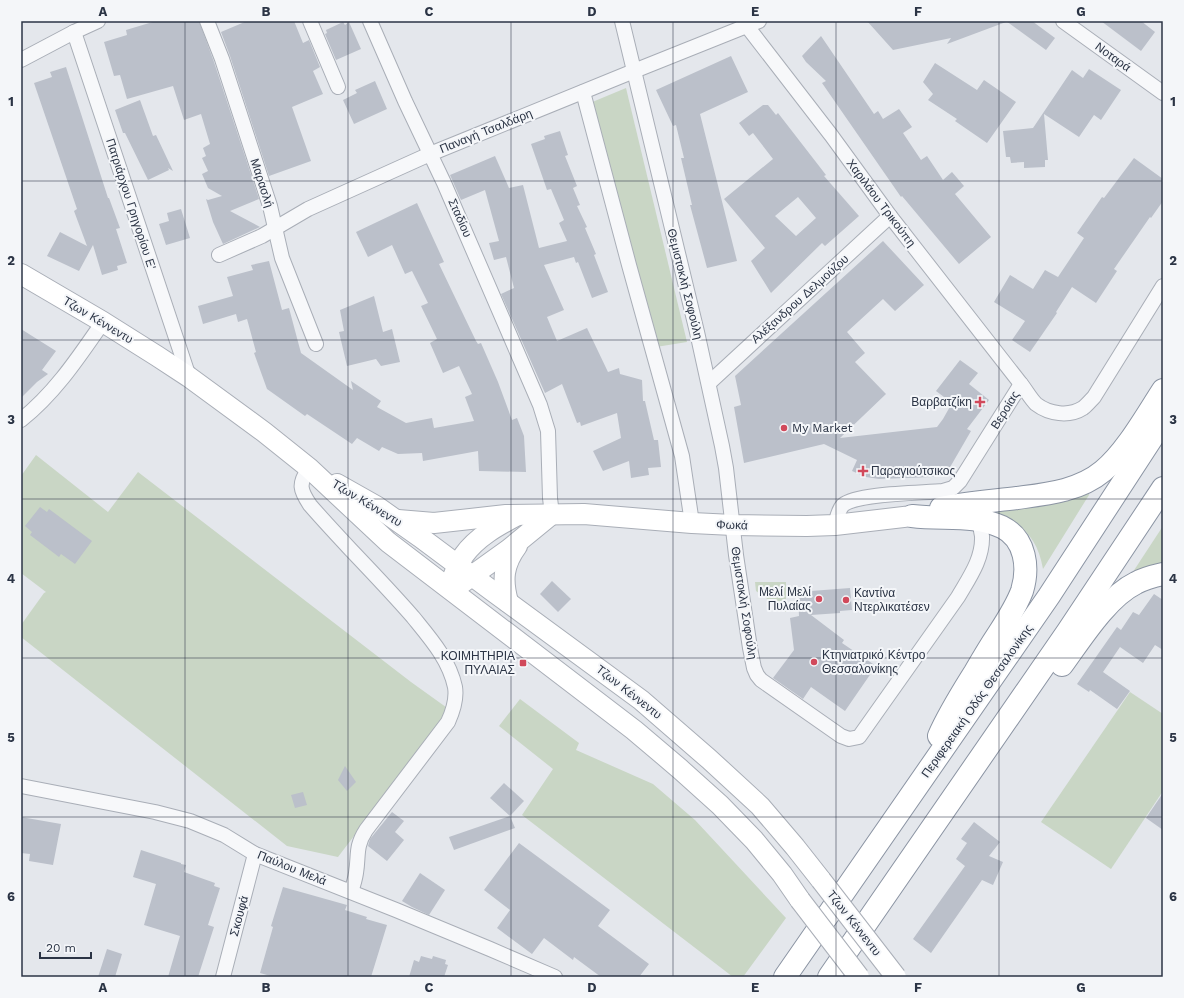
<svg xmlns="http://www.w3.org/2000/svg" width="1184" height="998" viewBox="0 0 1184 998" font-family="'Work Sans',sans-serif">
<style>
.green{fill:#c9d6c5}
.building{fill:#bbc0ca;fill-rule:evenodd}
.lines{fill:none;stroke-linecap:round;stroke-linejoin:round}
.street-casing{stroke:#a9aeb7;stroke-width:16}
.secondary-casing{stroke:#a9aeb7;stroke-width:22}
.highway-casing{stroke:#8b94a3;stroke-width:24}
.street{stroke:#f7f8fa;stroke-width:14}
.secondary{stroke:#fff;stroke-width:20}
.highway{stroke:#fff;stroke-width:22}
.secondary-bridge-casing{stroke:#a9aeb7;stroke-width:22;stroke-linecap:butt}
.secondary-bridge{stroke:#fff;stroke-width:20}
.grid{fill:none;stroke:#2b3445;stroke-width:1;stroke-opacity:0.55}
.poi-dot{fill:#d1495b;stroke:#f4f6f9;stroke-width:1.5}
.labels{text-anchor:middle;stroke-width:4;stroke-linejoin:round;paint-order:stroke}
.street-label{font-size:12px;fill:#2b3445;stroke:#f4f6f9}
.poi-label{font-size:12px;fill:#2b3445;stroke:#f4f6f9;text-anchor:start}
.neatline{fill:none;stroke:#2b3445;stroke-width:1.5}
.grid-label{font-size:13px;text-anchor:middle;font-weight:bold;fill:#2b3445}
</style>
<rect width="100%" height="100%" fill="#e4e7ec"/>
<g class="green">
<path d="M626,88L687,342L656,347L590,103Z"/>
<path d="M36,455L108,512L138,472L411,682L450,710L338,857L287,846L21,637V625L44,593L46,592L21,573V476Z"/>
<path d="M1089,493V495L1043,569C1037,533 1017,521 986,509Z"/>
<path d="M1163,526V568L1127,581Z"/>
<path d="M755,582H786V612L756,591Z"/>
<path d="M1130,692L1163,714V791L1111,869L1041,822Z"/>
<path d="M520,699L579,743L576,750L653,784L695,820L786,918L743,977H733L522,815L553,769L499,726Z"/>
</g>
<g class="building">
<path d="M156,21H199L214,62L259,199L230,211L260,227L223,244L213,222L206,199L208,200L222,196L208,188L202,174L208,171L202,158L206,156L203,148L210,144L201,114L184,120L173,86L127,99L120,75L114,76L104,42L127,35L126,30Z"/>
<path d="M247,21H294L303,43L309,40L320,67L313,71L323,94L292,107L311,161L269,176L230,56L221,32Z"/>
<path d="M867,21H1006V22L947,44L951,38L893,50Z"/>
<path d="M1006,21H1032L1055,38L1046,50Z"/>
<path d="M1101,21H1141L1155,32L1141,51Z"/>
<path d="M343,22L345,25L349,22L361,49L336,60L325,34L327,33L326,30Z"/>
<path d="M821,36L874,114L878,111L883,119L899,109L912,127L903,133L921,160L927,156L943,180L952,172L964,186L955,194L991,237L959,264L902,196L901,197L822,83L826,81L806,62L802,56Z"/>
<path d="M731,56L748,92L700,114L737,261L707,268L690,205H692L681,158H684L676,125L673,126L656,90Z"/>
<path d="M935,63L977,90L984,80L1016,102L987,143L955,121L957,119L928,100L933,94L923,82Z"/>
<path d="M66,67L108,198H109L120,228L116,229L127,263L117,266L118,270L102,275L93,245L79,271L47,256L60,232L87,246L74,211L77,209L34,83L52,77L50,72Z"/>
<path d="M1089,69L1121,90L1101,120L1094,115L1079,137L1044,114L1048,160H1045V167L1024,168V162L1011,163L1010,157H1006L1003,131L1033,128L1072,70L1083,78Z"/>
<path d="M375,81L387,109L354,124L343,100L357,93L355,90Z"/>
<path d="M140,100L153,136L156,135L173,171L168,168L169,170L148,180L125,133H123L115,110Z"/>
<path d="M763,105H768L776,115L778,113L826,175L824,176L859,216L825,246L822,243L771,293L751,261L765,248L724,199L773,159L753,133L749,136L739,123ZM798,197L816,218L796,236L775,216Z"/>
<path d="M560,131L568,155L565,156L577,186L573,188L580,205L577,206L587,227L585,228L596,254L594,255L608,292L592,298L578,262L576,263L574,257L544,265L564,310L547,317L557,341L587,328L608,372L619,368L620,374L642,380L643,401H645L654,440H658L661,467L648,468L649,475L631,478L629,461L603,471L593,451L621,438L617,413L581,426L580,422L577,423L562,384L545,393L501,294L514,288L506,257L494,260L489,243L499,241L485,190L461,200L450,175L495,156L509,188L523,185L539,248L567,241L559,223L564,220L551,189L547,190L531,144L545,139L544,136Z"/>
<path d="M1134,158L1163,179V201L1151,218L1150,217L1114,269L1117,271L1096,303L1072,287L1056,312L1057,313L1030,352L1012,340L1025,321L994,302L1010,275L1033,289L1045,270L1058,277L1084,238L1077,233L1102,197L1104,198Z"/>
<path d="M417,203L444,262L439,264L476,341L478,344L481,343L498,382L512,420L517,418L524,436L526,472L479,471L478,451L423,461L422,453L398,454L382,447L379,451L357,438L352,444L307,414L305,416L267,389L254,353L256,352L247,319L238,322L236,314L203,324L198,306L233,296L227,277L253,270L251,265L269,261L282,310L289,308L301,353L353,390L351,381L381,401L377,407L406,423L432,418L434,428L474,421L465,397L472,394L459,366L443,373L430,343L437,339L421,306L428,303L412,271L405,274L392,245L368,257L356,232Z"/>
<path d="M181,209L190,238L166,245L159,224L169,221L167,213Z"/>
<path d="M883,241L924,285L895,311L883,299L847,332L865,353L855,362L886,394L840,438L937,427L943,419L952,403L936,391L960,360L978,373L969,384L989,400L967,429L971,431L949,469L932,477L879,479L866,477L852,471L857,460L824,444L744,463L734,407L741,405L735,376Z"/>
<path d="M374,296L383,332L392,329L400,362L381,366L376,359L347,366L339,332L344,331L340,310Z"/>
<path d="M21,329L56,351L42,370L48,374L37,382L21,398Z"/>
<path d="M40,507L47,512L49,509L92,541L75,564L61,554L59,557L30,535L32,532L25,526Z"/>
<path d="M552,581L571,599L558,612L540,594Z"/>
<path d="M850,588L852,610L840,611V613L811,615L844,640L842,643L876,666L845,711L811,687L803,699L773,678L794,650L790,618L799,616L798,592Z"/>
<path d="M1154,594L1163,600V650L1155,645L1143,663L1120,647L1103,672L1130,691L1117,709L1090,690L1089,692L1077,684L1117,627L1121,630L1133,612L1139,615Z"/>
<path d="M345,766L356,782L347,791L338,780Z"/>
<path d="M504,783L524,801L510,816L490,798Z"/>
<path d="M303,792L307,805L295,808L291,795Z"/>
<path d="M1163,793V830L1146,818Z"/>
<path d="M392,812L404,821L395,832L404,840L387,861L368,846L370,839Z"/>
<path d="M510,816L515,828L454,850L449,837Z"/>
<path d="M21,817L61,824L53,865L29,861L30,854L21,853Z"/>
<path d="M974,822L1000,842L989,856L1003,862L993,885L982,880L931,953L913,939L965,866L956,859L967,843L961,839Z"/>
<path d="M519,843L610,910L598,926L649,964L639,977H601L574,957L573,960L544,938L532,954L497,928L510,910L484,890Z"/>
<path d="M141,850L181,863V864L186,865L184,872L215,883L214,886L220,888L208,925L214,927L198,977H168L180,936L144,925L156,884L133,877Z"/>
<path d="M420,873L445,890L429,915L412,907L402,901Z"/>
<path d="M283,887L347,905L345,910L367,917L366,919L387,925L371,977H274L260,973L273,927L271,926Z"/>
<path d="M107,949L122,954L115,977H98Z"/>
<path d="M421,956L432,959L433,956L446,960L445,964L448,965L444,977H409L414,960L419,962Z"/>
</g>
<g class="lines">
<g class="street-casing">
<g id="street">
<path d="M207,21L222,59L270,206L282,258L316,344"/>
<path d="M310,21L338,87"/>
<path d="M370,21L405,101L444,183L540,405L548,431L550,498L552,514"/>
<path d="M622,21L697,332L722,446L726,468L736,555L750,648L754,668L757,675L761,680L841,736L849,739L859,737L958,597C969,578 983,559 982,536C981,531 980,525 979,520"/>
<path d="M743,21L831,135L890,216L1021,384C1026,390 1030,398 1036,404C1049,414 1069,417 1083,408C1087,405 1091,400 1094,397L1163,286"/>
<path d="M1063,21L1163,93"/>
<path d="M74,32L189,377"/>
<path d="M21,60L74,32L98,21"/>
<path d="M583,92L629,265L682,456L692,523"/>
<path d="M219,255L262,236L308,209L430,154L634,71L759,21"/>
<path d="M709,383L890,216"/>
<path d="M21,420C55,393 78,358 103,322"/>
<path d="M309,468C298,484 300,490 310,505C323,520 337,535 351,550C372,572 393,594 413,617C430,638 449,659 455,687C457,699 453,711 448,722L366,830C355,847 359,855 356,873C355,880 353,886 351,892"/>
<path d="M835,525C837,518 838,510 843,505C857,493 923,493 943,491L953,488L960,481L1021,384"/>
<path d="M21,786L155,812L190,821L224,835L255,854L396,910L490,949L555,977"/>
<path d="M223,977L255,854"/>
</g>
</g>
<g class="secondary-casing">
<g id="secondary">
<path d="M21,274L103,322L157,356L189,377L264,432L309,468L388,542L634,730L680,769L720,805L754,840L782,874L800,900"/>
<path d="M337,484L376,506L420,537L491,590L641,700L709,759L760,806L795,847L821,880"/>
<path d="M398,520L434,523L506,515L584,514L692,523L733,525L807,526L835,525L912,516"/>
<path d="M453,577C456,569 460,561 464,555C477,537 497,526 516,516"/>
<path d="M462,583L508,550L552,514"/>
<path d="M508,602C502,580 503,565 517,546"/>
</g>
</g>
<g class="highway-casing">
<g id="highway">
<path d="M941,508C966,503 992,501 1017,498C1047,494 1079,491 1103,471C1126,452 1146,416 1163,390"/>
<path d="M912,516C943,520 974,514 1002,527C1026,539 1029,568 1022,591C1016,607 1006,622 997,636C989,648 982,660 975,672C962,693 949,713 939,736"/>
<path d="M1062,665C1081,639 1107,597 1136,583C1145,578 1154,576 1163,574"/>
<path d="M785,977L1049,596L1163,421"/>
<path d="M829,977L1068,631L1163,488"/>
</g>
</g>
<use href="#street" class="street"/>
<use href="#secondary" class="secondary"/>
<use href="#highway" class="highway"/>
<g class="secondary-bridge-casing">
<g id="secondary-bridge">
<path d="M821,880L896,977"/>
<path d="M800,900L859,977"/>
</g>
</g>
<use href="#secondary-bridge" class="secondary-bridge"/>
</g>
<path class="grid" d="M185,21V977M348,21V977M511,21V977M673,21V977M836,21V977M999,21V977M21,181H1163M21,340H1163M21,499H1163M21,658H1163M21,817H1163"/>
<g class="poi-dot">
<path d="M978 396h4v4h4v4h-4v4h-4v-4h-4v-4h4z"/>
<circle cx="784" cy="428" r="4"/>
<path d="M861 465h4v4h4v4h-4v4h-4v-4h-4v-4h4z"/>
<circle cx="819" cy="599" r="4"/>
<circle cx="846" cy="600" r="4"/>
<circle cx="814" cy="662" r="4"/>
<rect x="519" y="659" width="8" height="8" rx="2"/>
</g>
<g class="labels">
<g class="street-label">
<text transform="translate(1113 57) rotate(36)" y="4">Νοταρά</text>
<text transform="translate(486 131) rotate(-22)" y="4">Παναγή Τσαλδάρη</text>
<text transform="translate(262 183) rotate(72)" y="4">Μαρασλή</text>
<text transform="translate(881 203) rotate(53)" y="4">Χαριλάου Τρικούπη</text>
<text transform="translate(131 204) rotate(72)" y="4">Πατριάρχου Γρηγορίου Ε'</text>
<text transform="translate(460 218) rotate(66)" y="4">Σταδίου</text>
<text transform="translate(685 284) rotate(76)" y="4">Θεμιστοκλή Σοφούλη</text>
<text transform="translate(800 299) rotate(-42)" y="4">Αλέξανδρου Δελμούζου</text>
<text transform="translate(98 320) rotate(31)" y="4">Τζων Κέννεντυ</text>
<text transform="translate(1005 410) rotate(-58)" y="4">Βεροίας</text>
<text transform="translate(367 503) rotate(31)" y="4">Τζων Κέννεντυ</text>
<text transform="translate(732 525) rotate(2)" y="4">Φωκά</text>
<text transform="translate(744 603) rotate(81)" y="4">Θεμιστοκλή Σοφούλη</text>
<text transform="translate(629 692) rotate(38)" y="4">Τζων Κέννεντυ</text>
<text transform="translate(977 701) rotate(-55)" y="4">Περιφερειακή Οδός Θεσσαλονίκης</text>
<text transform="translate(292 868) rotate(22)" y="4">Παύλου Μελά</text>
<text transform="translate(239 916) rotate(-75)" y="4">Σκουφά</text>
<text transform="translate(854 923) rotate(52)" y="4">Τζων Κέννεντυ</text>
</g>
<g class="poi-label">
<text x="972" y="406" text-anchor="end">Βαρβατζίκη</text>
<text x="792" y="432">My Market</text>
<text x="871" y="475">Παραγιούτσικος</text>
<text x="811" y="596" text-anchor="end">Μελί Μελί<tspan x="811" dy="14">Πυλαίας</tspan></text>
<text x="854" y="597">Καντίνα<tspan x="854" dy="14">Ντερλικατέσεν</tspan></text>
<text x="822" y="659">Κτηνιατρικό Κέντρο<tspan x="822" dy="14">Θεσσαλονίκης</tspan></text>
<text x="515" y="660" text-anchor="end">ΚΟΙΜΗΤΗΡΙΑ<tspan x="515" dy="14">ΠΥΛΑΙΑΣ</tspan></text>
</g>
</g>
<rect width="1184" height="998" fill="none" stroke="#f4f6f9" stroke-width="44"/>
<path d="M40 952v6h51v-6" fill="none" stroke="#2b3445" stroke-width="2"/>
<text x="46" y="952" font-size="12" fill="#2b3445" stroke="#f4f6f9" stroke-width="3" paint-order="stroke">20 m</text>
<rect x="22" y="22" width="1140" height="954" class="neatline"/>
<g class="grid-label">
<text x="103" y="16">A</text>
<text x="266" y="16">B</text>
<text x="429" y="16">C</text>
<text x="592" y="16">D</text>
<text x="755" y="16">E</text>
<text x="918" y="16">F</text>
<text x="1081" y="16">G</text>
<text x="11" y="106">1</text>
<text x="1173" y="106">1</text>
<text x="11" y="265">2</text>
<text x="1173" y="265">2</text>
<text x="11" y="424">3</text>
<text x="1173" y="424">3</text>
<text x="11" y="583">4</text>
<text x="1173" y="583">4</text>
<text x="11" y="742">5</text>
<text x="1173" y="742">5</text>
<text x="11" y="901">6</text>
<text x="1173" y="901">6</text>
<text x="103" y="992">A</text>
<text x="266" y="992">B</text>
<text x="429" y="992">C</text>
<text x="592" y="992">D</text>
<text x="755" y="992">E</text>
<text x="918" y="992">F</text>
<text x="1081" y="992">G</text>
</g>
</svg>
